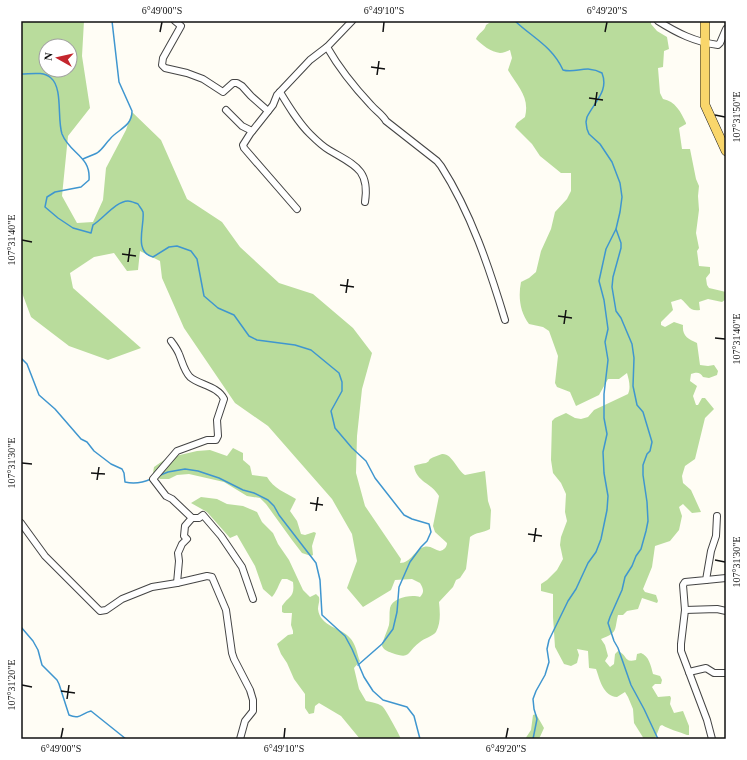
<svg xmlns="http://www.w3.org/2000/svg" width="747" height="760" viewBox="0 0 747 760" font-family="'Times New Roman',serif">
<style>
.forest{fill:#b9dc9c;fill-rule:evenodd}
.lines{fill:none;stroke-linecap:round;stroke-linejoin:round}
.stream{stroke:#3f96cf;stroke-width:1.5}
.minor-casing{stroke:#444;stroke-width:8}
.primary-casing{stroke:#222;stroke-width:10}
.minor{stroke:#fff;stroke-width:6}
.primary{stroke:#f9d66b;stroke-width:9}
.ticks{fill:none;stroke:#111;stroke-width:1.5}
.neatline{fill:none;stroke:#111;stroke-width:1.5}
.ticks-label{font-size:10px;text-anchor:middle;fill:#111}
</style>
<rect width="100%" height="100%" fill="#fffdf5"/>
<g class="forest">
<path d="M21,21H84L82,56L90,108L68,136L62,196L77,223L93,222L103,200L106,168L126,130L132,112L161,140L187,199L222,222L240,247L279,283L313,294L353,328L372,353L362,389L357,436L356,473L365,506L401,559L400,563C411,563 415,549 424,547C430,545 435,550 440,551C444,550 447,547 447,543L435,532L433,526L439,496C432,483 416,482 414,466C418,464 421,464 426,463C430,461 428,461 430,459C433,457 439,455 442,454C452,453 457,470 465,475L485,471L488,501L491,510L490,529C483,533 476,532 470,537L466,569L460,578L456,580L453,587L439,602C440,612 441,623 436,632C432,637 424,638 420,642C406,652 412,660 392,653C387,651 384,650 382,646C383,639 387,632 389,625C390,619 389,614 390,608C392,598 411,594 420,597C425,592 423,588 420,583L412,579L395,580L391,590L363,607L347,588L357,561L352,534L332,499L268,426L235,403L184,328L162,278L160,261L140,251L138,270L127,271L114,253L94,257L70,273L73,288L141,348L108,360L69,346L31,317L21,290ZM46,46H70V70H46Z"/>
<path d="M492,21H651V24L657,31L667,37L669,49L664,51L663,67L658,68L660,93L663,99C675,101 681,112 686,123V124L679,128L682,149H690L696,179L699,186L698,196L699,210L696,233L699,248L697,251L699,266L710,267V273L706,278L707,285L709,288L726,292V299L722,302L708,299L699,302L700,310C689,312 688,304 681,299L671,302L673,310L661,322V325L665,327L674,322L683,325C682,336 688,339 697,343L700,365L708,366L714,365L718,371L717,375L709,378L703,377C700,372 697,372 691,374L690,381L697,386L693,396L696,405H698L702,398H705L714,409L705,418L695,459L685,466L682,476L683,483L691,490L701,512L692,513L683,504L679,507L682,516L679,530L670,541L655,546L652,567L643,589L645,592L656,595L658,601L657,603L642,598L638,609L627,611L623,615H618C614,632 618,632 601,639L605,645L608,656L605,661L610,667L614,664L615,654L618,651C628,655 623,663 636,660L637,654L641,653C649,656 651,666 653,674L660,676L662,680L661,684H655L652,687L658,697L670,696L671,698L670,704L674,713L683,711L689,726V735H687C678,731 670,730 662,725L660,726L655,739H644L634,723L633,709L628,697L625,692L617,697C603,696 600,680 596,669L589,668L588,651L577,649L579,655L577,663L571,666L564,664L555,647L553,617V594L541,591V584L547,580L557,570L563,559L560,545L561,537L567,521L565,512L566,494L561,483L553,473L551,460L552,421L555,418L566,413L575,418L581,419L588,417L594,410L628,394C631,388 629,380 627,373L619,379H608L599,395L576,406L570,392L557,387L555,383L558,356L549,331L543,327L529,324C520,312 518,297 521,282L529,278L536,272L541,251L551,229L555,212L567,199L571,191V173H561L540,156L532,144L515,127L517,123L525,117C530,97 518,87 508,70L512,58L510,50C507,51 503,53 500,53C491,52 482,45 476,39C478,33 485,31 486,25Z"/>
<path d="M233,448L243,453V460L250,466L252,475L267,477C273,488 286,493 296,499L290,511L297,521L301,534L305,535L314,532L316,533L312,546L313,555L311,556L302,553L292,540L266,504L260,498L247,496L224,482L189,474L177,475L169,479H160L153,473L154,467L167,458L197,451L210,450L227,456Z"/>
<path d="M201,497L217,499L227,504L243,506L257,512L262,522L273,533L278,544L289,560L303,590L310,597L316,594L319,597C320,601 318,605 318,609C320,627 341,627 350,638C355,643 357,652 359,659L360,661L354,668L359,689L366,701C371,702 377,703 382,706C385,708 399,734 401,739H360L341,716L319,703L315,706L314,713L309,714L305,708V694L294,679L287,663L281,654L277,644L288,635L293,634V631L291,625L292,613H284L282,612V606C289,595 295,598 293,582L287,579H282C279,584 276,593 272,597L263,589L255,566L237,535L230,538L207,512L191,503Z"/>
<path d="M536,714L544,728L539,739H525L531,730L533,715Z"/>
</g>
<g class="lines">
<g class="stream">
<path d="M515,21C533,38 552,46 563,70C576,74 586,64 602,73C609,91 595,101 587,117L586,122L587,129L589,134L600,144L612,162L620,183L622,197L620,212L616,229L606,249L599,281L604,300L608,329L605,342L608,360L604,394V418L607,434L603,452L604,473L608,496L607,510L601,539L596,552L588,563L576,589L568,601L549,640L547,649L549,662L545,675L536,691L533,699L534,709L537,719L533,739"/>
<path d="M21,74C31,74 43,71 51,78C63,88 57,119 62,134C70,154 91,156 89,180L81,187L55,192L47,197L45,207L58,218L73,228L91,233L93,225C103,219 116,201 128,201C131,201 135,203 138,204C139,206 142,209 143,212C145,225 133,252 153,257L169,247L177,246L191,251L197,259L204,296L218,308L234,315L249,336L257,340L295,345L311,350L339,373L342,382V391L331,411L335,428L352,448L366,461L375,478L404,515L412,519L429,524L431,532L427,541L421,547L410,562L399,587L397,612L393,629L382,644L358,665"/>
<path d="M83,159C87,157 93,155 97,153C103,149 105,144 110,139C118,129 132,127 132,111L119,82L112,21"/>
<path d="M616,229L621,243V248L613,277L612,287L616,311L621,318L632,344L634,358L633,386L637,405L643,412L652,442L650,451L647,454L643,465V475L647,502L648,521L646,531L641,549L636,556L632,566L625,577L622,590L610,617L608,623L614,641L618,648L631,685L644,709L658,739"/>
<path d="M21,358L27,364L39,395L55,409L81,439L87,442L94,451L111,464L122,469L124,473L125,482C134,484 142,483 151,479"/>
<path d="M158,476L168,472L185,469L198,471L219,478L243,490L254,493L268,500L274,506L279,515L316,563L320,580L322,615L345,636L352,649L364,677L373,691L383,700L407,707L414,716L420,739"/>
<path d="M21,627L33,641L38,650L42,665L57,680L59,684L69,715C80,720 82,713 91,711L126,739"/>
</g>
<g class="minor-casing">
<g id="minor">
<path d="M175,21L181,26L163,58L162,65L165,68L187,73L203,79L223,92L233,83H237L242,86L251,96L268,111"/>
<path d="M658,21C677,33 695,42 718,45L720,43L726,29"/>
<path d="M327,47C339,68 355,88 371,105C376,111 382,114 386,121L437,161L441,166C471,213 489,267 505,320"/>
<path d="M280,92C289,107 298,122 310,134C316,140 322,146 329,150C354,165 370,169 365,202"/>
<path d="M226,110L242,126L252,131"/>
<path d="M297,209L244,148L243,145L250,134L273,105L277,95L310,60L327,47L352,21"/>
<path d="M171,341C174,345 177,349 179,354C182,361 184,371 190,377C199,385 218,386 224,399L217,420L218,436L216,440H207L177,451L153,479L166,496L172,499L192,518"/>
<path d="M21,523L45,556L100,611L106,610L122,599L152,587L177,583L207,576L212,577L226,610L232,653L234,659L250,690L253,700V711L245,721L240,739"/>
<path d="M706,580L726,578"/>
<path d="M177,583L179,561L178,553L182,544L187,539L184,536L185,526L192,518H199L203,515L221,536L242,567L253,599"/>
<path d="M685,610L717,609L726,611"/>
<path d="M689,672L706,668L714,673H726"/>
<path d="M712,739L707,720L681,651V644L685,610L683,585L685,582L706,580L711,551L716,536L717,516"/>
</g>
</g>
<g class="primary-casing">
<path id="primary" d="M705,21V105L726,151"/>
</g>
<use href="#minor" class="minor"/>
<use href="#primary" class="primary"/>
</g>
<path class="ticks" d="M160,32L162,22M383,32L384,22M605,32L607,22M371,67L385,69M377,75L379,61M589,98L603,100M595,106L597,92M715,115L725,117M22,240L32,242M122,254L136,256M128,262L130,248M340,285L354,287M346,293L348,279M558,316L572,318M564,324L566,310M715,338L725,339M22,463L32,464M91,473L105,474M97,480L99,467M310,503L323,505M316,511L318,497M528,534L542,536M534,542L536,528M715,560L725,562M22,685L32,687M61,691L75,693M67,699L69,685M61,738L63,728M284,738L285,728M506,738L508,728"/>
<rect width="747" height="760" fill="none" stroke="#ffffff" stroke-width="44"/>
<g transform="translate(58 58) rotate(278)"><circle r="19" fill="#ffffff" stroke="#a0a0a0"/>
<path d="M0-3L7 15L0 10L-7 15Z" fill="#c4262e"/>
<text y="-6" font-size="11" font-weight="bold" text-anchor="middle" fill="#111111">N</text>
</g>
<rect x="22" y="22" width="703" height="716" class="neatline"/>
<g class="ticks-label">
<text x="162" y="14">6°49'00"S</text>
<text x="384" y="14">6°49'10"S</text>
<text x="607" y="14">6°49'20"S</text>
<text transform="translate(736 117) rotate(-90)" y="4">107°31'50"E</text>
<text transform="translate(11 240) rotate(-90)" y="4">107°31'40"E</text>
<text transform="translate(736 339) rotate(-90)" y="4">107°31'40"E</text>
<text transform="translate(11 463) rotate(-90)" y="4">107°31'30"E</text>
<text transform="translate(736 562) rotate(-90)" y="4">107°31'30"E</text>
<text transform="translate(11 685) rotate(-90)" y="4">107°31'20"E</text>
<text x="61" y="752">6°49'00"S</text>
<text x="284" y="752">6°49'10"S</text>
<text x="506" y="752">6°49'20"S</text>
</g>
</svg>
